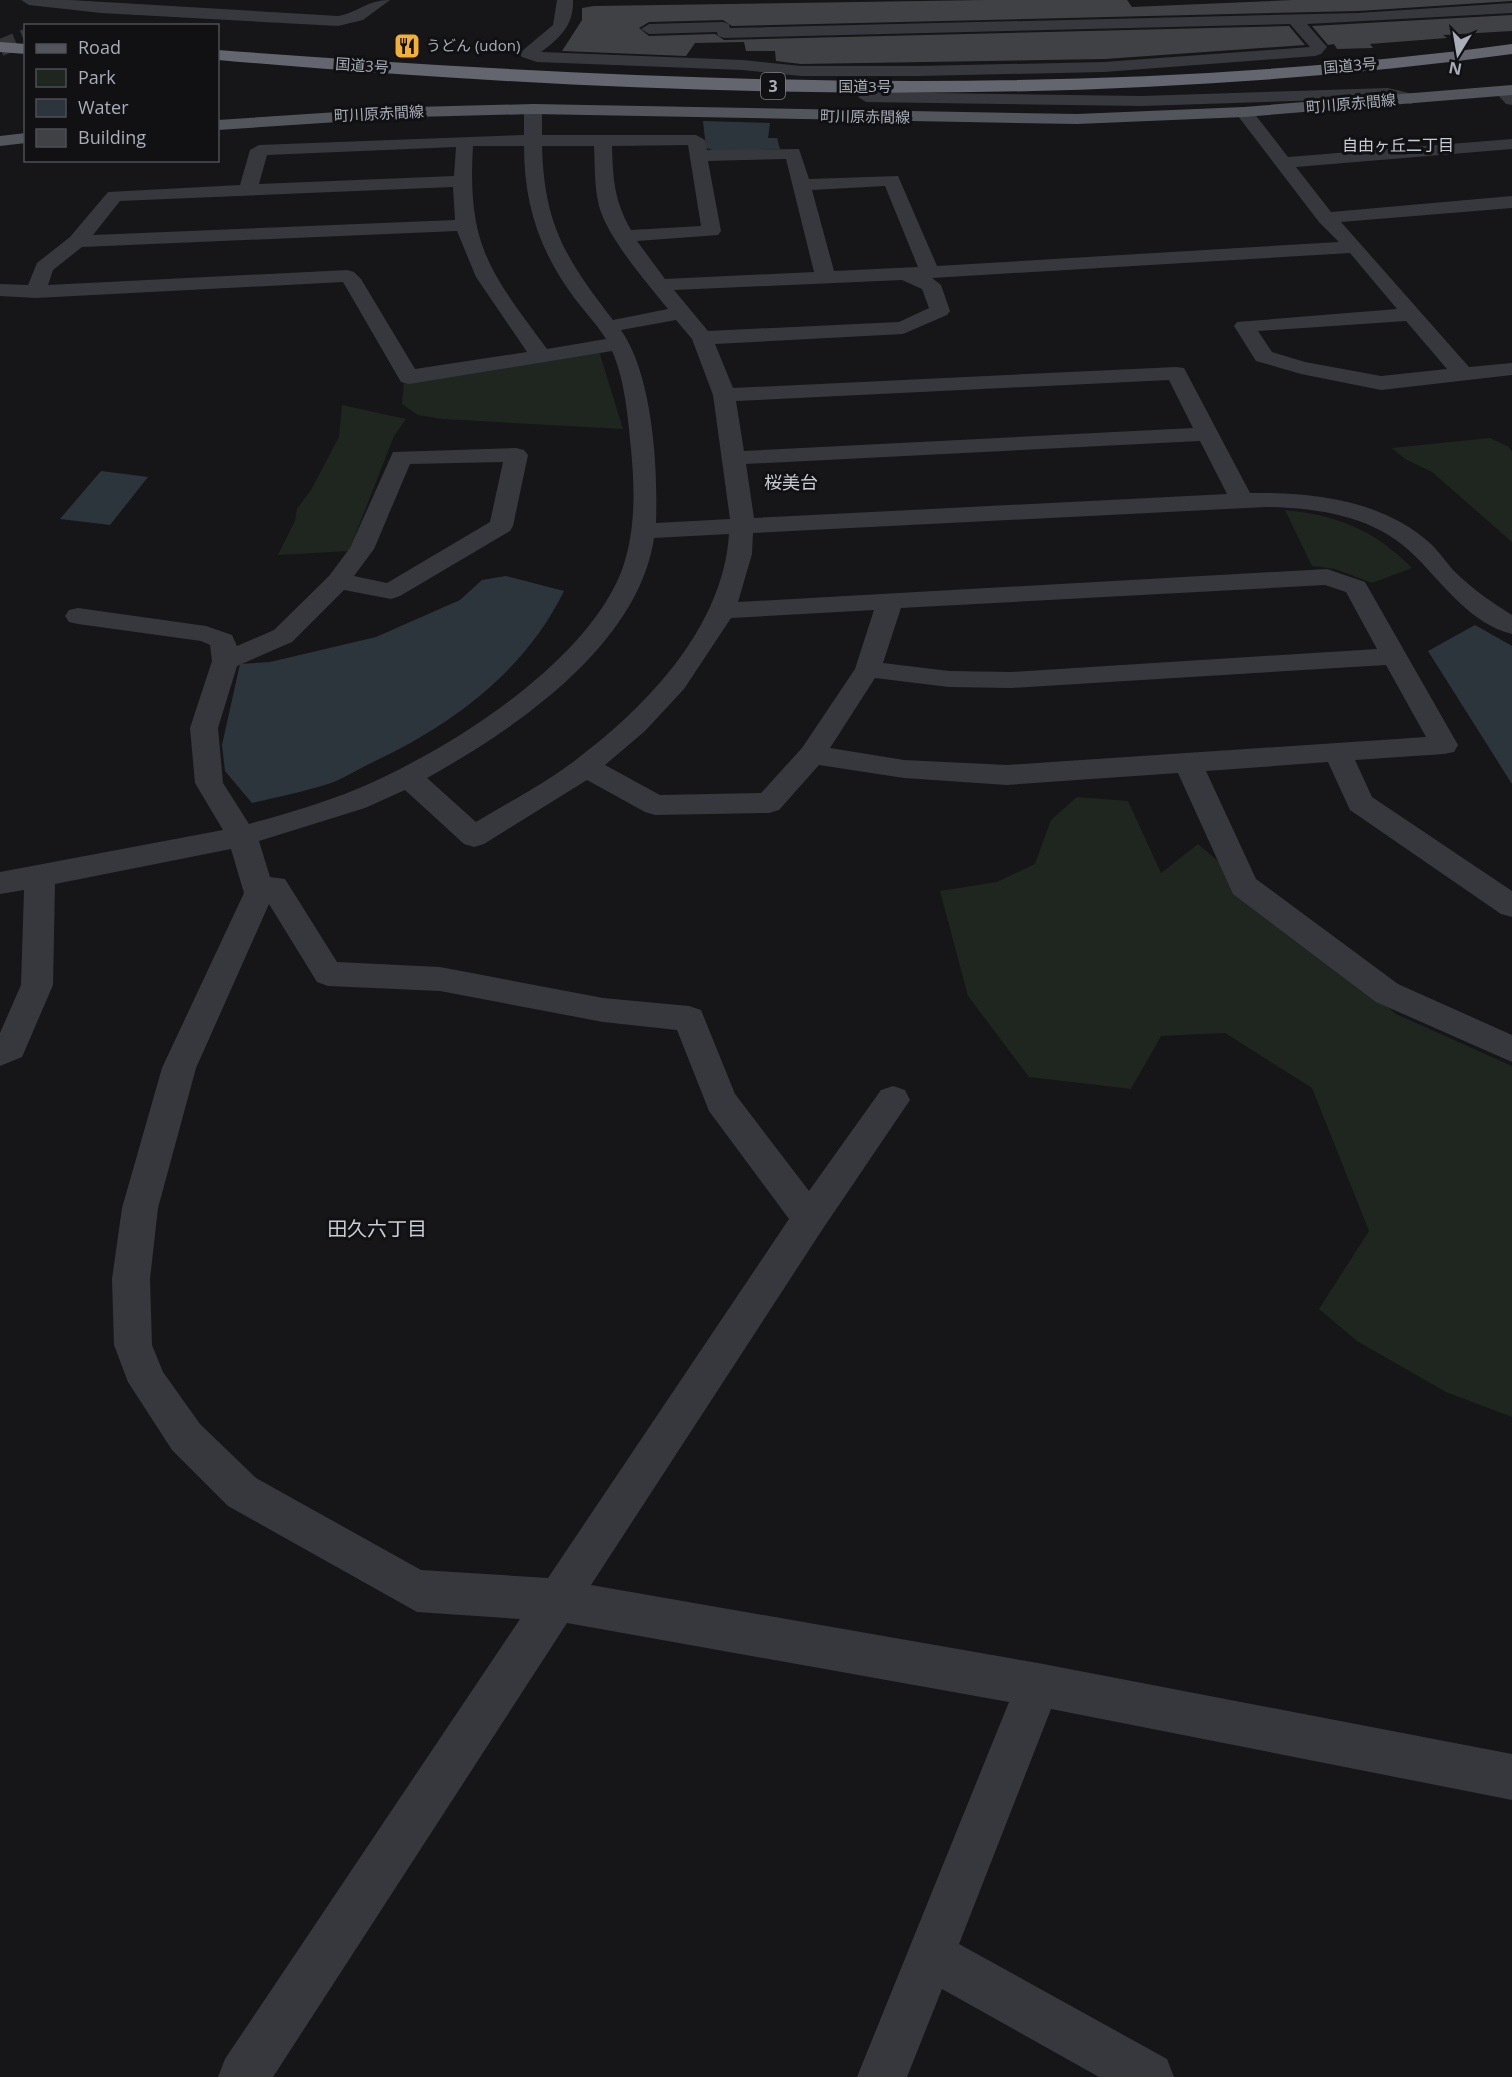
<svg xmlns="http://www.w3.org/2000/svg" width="1512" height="2077" viewBox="0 0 1512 2077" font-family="'Open Sans','Noto Sans JP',sans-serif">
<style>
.green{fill:#1e261f}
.water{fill:#2c353c}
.building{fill:#404145}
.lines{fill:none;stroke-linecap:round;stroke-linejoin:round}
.minor-tunnel{stroke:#333438;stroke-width:17;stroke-dasharray:17 8;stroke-linecap:butt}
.minor{fill:#37383d;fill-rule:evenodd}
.major{fill:#53555c;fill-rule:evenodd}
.highway{fill:#63666e;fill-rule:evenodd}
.labels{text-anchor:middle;stroke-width:6;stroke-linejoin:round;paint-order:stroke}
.far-poi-label{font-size:15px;fill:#a8adb8;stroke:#111113;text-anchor:start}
.far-street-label{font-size:15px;fill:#a8adb8;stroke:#111113}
.shield{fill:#111113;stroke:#7b7e86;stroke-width:1.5}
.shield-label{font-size:16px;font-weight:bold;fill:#a8adb8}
.far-neighbourhood-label{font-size:16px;fill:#c9ccd4;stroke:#111113}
.far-quarter-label{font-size:18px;fill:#c9ccd4;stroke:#111113}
.neighbourhood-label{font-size:20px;fill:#c9ccd4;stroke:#111113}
</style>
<rect width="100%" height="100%" fill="#161618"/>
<g class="green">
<path d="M599,351L623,429L442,419L418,415L402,404L404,382Z"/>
<path d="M342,405L406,419L394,436L349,551L278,555L295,521L297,509L311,490L339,437Z"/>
<path d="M1490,438L1509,447L1512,452V542L1432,472L1405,459L1392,448Z"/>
<path d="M1285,510C1339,516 1373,529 1412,568L1372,583L1335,569L1312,566Z"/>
<path d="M1077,797L1128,801L1161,873L1198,844L1396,1014L1512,1066V1417L1446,1392L1357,1341L1319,1309L1369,1231L1312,1088L1225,1033L1161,1036L1131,1089L1029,1077L968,996L940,891L997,882L1035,864L1051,820Z"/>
</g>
<g class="water">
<path d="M703,121L770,123L768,138H777L780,149L718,152L706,148Z"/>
<path d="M101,471L148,477L110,525L60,519Z"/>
<path d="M506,576L564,591C525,671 452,725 373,762C358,769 343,779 328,784C303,792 277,797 252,803L225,771L222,745L240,664L270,662L376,637L460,600L482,580Z"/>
<path d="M1475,625L1512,646V784L1428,651Z"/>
</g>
<g class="building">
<path d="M984,0H1127L1132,7L1293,0H1512V1L1358,11L732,26L723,20L649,22L639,28L649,36L715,34L724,40L1289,26L1305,45L1105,59L801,64L776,61L775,51H746L744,42L695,43L686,56L562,51L582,20V8L594,6Z"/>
<path d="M1512,15V31L1443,35L1447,38L1370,44L1373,48L1337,49L1334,44L1328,45L1312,26Z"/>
</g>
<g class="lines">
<path class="minor-tunnel" d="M0,48L26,37"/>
<g class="minor">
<path d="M21,0H70L338,16C360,12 366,0 390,0L363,20L338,26L101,13L29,5Z"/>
<path d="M557,0H573C574,25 560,38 541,52L743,60L801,66H918L1104,62L1310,47L1290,24L724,38L718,36L717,32L649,34L641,29L649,24L723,22L729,24L730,28L1358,13L1512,3V13L1307,24L1327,47L1321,54L1315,56L1104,72L918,76H801L743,70L537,62L522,57L520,54L522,51L553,25Z"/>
<path d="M1502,86L1512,91V105L1506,104L1494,91Z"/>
<path d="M1388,88L1417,95L1419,99L1411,104L1388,98L1142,106L866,102L858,97L866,92L1142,96Z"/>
<path d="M533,104L542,109V135H696L705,140L707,150L799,149L809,179L898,176L937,266L1339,242L1319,222L1238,116L1235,112L1238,108H1250L1288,157L1512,139V149L1296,167L1331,212L1512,196V208L1341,222L1469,367L1512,363V375L1381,390L1301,374L1256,361L1234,326L1237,322L1397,309L1350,253L932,278L941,285L950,311L947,315L903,334L715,344L733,388L1176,367L1184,368L1250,493C1313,492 1384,500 1432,545C1440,553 1446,562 1453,570C1471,588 1491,602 1512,615V634C1471,624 1444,585 1416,557C1376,516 1320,508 1266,507L753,533L752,554L738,602L1327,569L1365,582L1458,745L1454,752L1444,754L1355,760L1372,797L1512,891V917L1501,914L1350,810L1328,762L1206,771L1256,879L1398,984L1512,1035V1062L1376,1002L1233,894L1178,773L1007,785L904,778L819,765L779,810L769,813L655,815L645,812L587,780L484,844L474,847L464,844L405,790L365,808L259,841L270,877L285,879L337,962L440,967L603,998L689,1006L701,1010L735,1094L809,1191L881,1090L893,1086L905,1090L910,1100L822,1230L591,1585L1038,1663L1512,1754V1800L1051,1709L959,1944L1167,2059L1174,2077H1099L942,1989L907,2077H857L1009,1702L567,1623L273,2077H218L225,2059L520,1619L417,1612L228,1506L172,1450L128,1382L114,1345L112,1279L122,1208L162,1068L244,893L231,849L55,884L53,985L22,1057L0,1066V1033L21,985L24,890L0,894V872L223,830L195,783L190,728L212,661L210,645L201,641L78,624L69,622L65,616L69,610L78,608L206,626L232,635L237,646L274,630L329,576L350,548L393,452L516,448L524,450L528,455L513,526L510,531L400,596L391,599L344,590L292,642L237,666L218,728L223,783L249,824C285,814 323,803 357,789C447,751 581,667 620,575C636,535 635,491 631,449C628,418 625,380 612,351L409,384L401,382L343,282L36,298L0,296V284L28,285L37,263L70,237L108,192L240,185L250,150L259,145L524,135V109ZM688,145L701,226L631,230C614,200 613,179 612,146ZM473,146H524C524,201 538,247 570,292C582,309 596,323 606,339L547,349C490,272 467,246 473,146ZM542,146H594C595,166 594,186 599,206C607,237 647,283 668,309L613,320C566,259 544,225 542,146ZM456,147L454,176L259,184L267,155ZM786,159L814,272L665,279L637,241L718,235L721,231L708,161ZM885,186L918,267L834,271L812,190ZM453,187L455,220L93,235L120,201ZM457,231L476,277L527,352L415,369L361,279L354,272L347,270L48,285L53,270L82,247ZM902,280L922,289L929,308L899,322L708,331L674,290ZM676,320L692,339L713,395L730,519L656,523C658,468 653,376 621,330ZM1406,321L1447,369L1381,376L1305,362L1272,352L1258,331ZM1169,380L1193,428L744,451L736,401ZM1200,441L1227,494L754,518L746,464ZM503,462L490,522L387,583L354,576L374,549L410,464ZM729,534C723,627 648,705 577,759C546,783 509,802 476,822L427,778C515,729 638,646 654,538ZM1325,585L1346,592L1377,649L1011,672L949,671L883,663L901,608ZM874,610L855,669L802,748L761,793L660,795L605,765L645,731L684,689L731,618ZM1386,665L1426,737L1007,765L904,760L830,748L875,678L949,687L1011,688ZM269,904L317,982L328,986L440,991L603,1022L677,1030L709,1111L789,1219L548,1578L421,1570L256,1478L200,1424L163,1372L152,1345L150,1279L158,1208L196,1068Z"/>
</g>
<g class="major">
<path d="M1512,85V95L1244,117L1077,124L533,114L414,117L218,130V120L414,107L533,104L1077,114L1244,107Z"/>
<path d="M26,133V143L0,146V136Z"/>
</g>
<g class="highway">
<path d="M0,42L26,44V54L0,52Z"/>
<path d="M1512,44V54C1085,112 646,97 218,60V50C648,82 1083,102 1512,44Z"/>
</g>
</g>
<defs>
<g id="restaurant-square" transform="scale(1.35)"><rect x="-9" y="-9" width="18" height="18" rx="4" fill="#f2b134" stroke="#111113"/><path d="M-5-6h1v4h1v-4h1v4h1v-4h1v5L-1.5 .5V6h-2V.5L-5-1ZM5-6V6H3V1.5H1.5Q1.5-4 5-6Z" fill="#111"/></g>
</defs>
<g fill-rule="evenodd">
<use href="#restaurant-square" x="407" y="46"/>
</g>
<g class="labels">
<g class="far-poi-label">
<text x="426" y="51">うどん (udon)</text>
</g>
<g class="far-street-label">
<text transform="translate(362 66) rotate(4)" y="5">国道3号</text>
<text transform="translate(1350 66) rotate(-5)" y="5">国道3号</text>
<text x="865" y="92">国道3号</text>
<text transform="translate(1351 104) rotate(-5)" y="5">町川原赤間線</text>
<text transform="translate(379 114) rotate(-3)" y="5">町川原赤間線</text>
<text transform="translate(865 117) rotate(1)" y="5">町川原赤間線</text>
</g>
<rect class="shield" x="761" y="73" width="24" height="26" rx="4.5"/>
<g class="shield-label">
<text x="773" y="92">3</text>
</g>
<g class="far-neighbourhood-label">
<text x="1398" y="151">自由ヶ丘二丁目</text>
</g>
<g class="far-quarter-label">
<text x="791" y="489">桜美台</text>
</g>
<g class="neighbourhood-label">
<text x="377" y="1236">田久六丁目</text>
</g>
</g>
<rect x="24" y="24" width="195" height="138" fill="#111113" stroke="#4d4f55" stroke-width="1.5"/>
<rect x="36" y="44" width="30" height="9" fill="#53555c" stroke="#4d4f55" stroke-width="1.5"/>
<text x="78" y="54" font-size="18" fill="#a8adb8">Road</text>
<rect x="36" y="69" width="30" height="18" fill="#1e261f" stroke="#4d4f55" stroke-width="1.5"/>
<text x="78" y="84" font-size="18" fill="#a8adb8">Park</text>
<rect x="36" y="99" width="30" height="18" fill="#2c353c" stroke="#4d4f55" stroke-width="1.5"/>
<text x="78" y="114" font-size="18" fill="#a8adb8">Water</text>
<rect x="36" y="129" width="30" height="18" fill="#404145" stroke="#4d4f55" stroke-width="1.5"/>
<text x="78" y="144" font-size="18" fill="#a8adb8">Building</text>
<g transform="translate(1458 54) rotate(191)" stroke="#111113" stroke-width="4.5" paint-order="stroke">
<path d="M0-4.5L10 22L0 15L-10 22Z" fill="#a8adb8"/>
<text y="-9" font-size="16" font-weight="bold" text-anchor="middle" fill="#a8adb8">N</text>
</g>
</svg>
